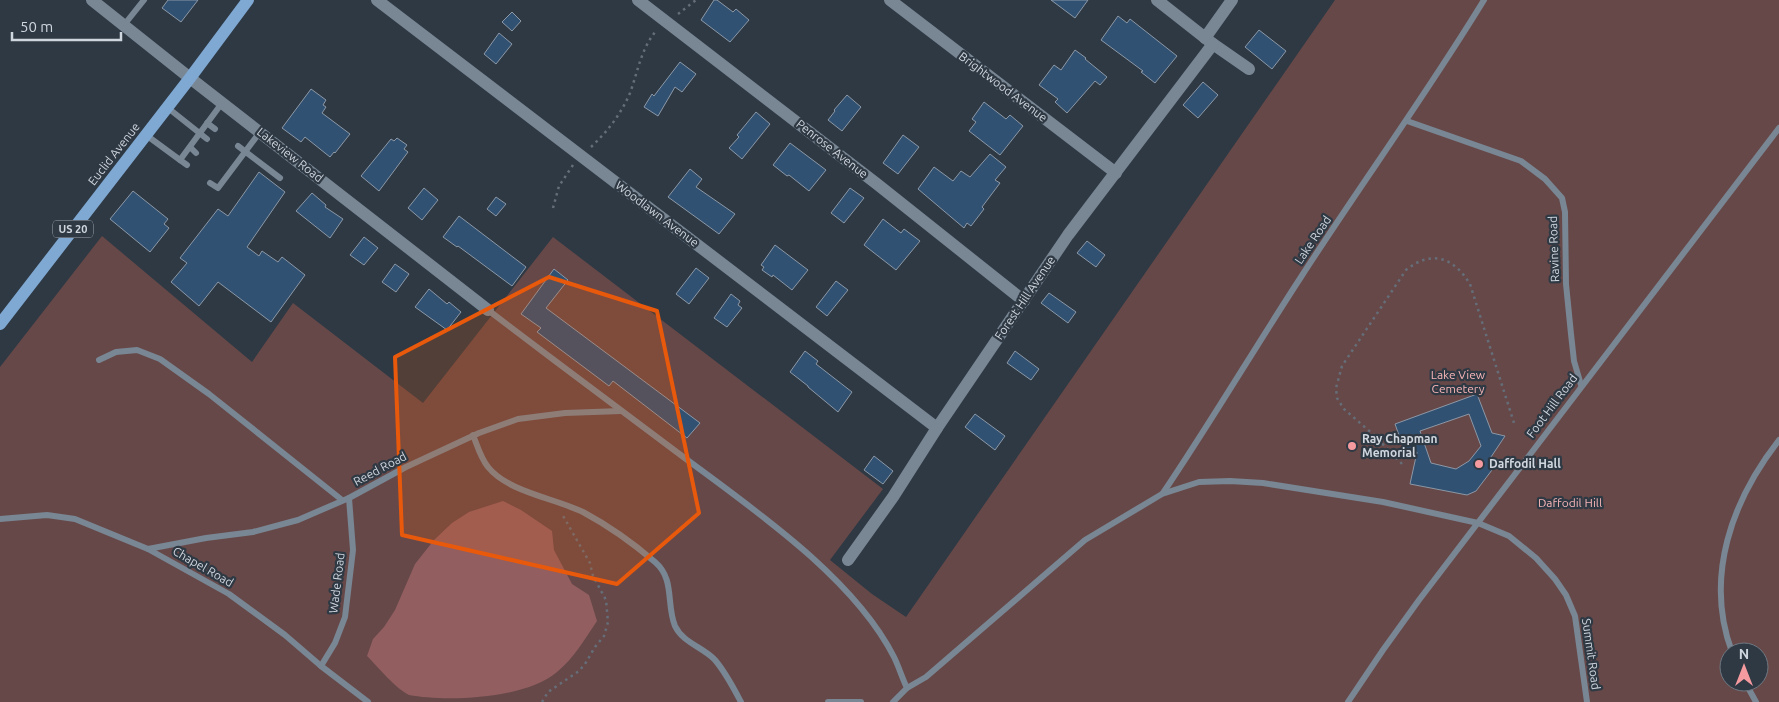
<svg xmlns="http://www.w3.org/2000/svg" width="1779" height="702" viewBox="0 0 1779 702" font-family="Ubuntu,sans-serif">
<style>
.green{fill:#664848;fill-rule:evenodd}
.water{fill:#925e60}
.building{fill:#315173;stroke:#8c98a6;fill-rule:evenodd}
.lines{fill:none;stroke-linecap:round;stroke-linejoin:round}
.path{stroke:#656e78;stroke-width:2.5;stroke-dasharray:2.5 4;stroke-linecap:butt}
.lane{stroke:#798693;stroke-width:6}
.street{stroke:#798693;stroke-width:12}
.secondary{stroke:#798693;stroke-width:12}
.primary{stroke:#7fa8d2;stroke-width:12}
.marked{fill:#e8590c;fill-opacity:0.2;stroke:#e8590c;stroke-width:4;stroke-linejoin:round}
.poi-dot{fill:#f59b9f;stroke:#2e3944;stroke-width:2}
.labels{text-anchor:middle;stroke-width:4.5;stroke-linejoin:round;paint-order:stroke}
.shield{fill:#2e3944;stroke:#9fa7b0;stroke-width:1}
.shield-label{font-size:11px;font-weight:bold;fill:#d0d6de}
.street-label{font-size:12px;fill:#d0d6de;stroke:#2e3944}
.park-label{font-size:12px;fill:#f8b5b7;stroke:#2e3944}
.poi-label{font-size:12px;font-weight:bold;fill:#d0d6de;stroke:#2e3944;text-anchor:start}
</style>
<rect width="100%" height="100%" fill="#2e3944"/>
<path class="green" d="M1335,0H1779V702H0V367L102,236L252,362L293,303L423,403L553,237L883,489L830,560L872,594L906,617ZM1729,652H1759V682H1729Z"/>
<path class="water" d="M503,501L521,510L552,531L554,550L572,584L589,595L597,621C585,639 574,658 557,672C526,699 446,702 409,695C395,688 379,668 367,656L373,639L384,627L395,610L415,564L434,540L452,523L469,512Z"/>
<g class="building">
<path d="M168,0H198L181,22L162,8Z"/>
<path d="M714,0H717L733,12L736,9L749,20L730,42L701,20Z"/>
<path d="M1051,0H1088L1075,18Z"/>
<path d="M512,12L521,21L512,31L502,22Z"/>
<path d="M1118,16L1127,23L1130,19L1177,56L1155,83L1141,72L1143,71L1101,40Z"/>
<path d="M1259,30L1286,51L1272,69L1245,47Z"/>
<path d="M499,33L512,44L496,64L484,54Z"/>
<path d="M1075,50L1086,58L1085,59L1107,77L1100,85L1095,81L1067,113L1055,102L1058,99L1039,85L1054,65L1061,70Z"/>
<path d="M680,62L696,74L682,92L675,87L658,116L644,107L652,94L654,96Z"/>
<path d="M1203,82L1218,95L1198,118L1183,105Z"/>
<path d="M311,89L326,100L323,105L326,107L322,113L350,134L335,153L334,152L330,157L305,137L301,142L282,128Z"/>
<path d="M847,95L861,107L842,131L828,120L835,111L834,110Z"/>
<path d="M984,102L1006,119L1010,115L1023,126L1000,155L969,131L976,122L972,119Z"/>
<path d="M756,112L770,124L742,159L729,148L739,137L737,135Z"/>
<path d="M903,135L919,147L898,174L883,163Z"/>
<path d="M397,138L407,145L404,149L408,152L379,191L361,176L391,139L394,141Z"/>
<path d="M790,143L826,170L809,191L789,175L787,176L773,165Z"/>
<path d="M990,154L1006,167L995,180L1000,183L982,207L984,209L971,226L967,223L964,228L918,189L934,167L953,181L961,171L970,177Z"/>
<path d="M690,169L702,179L696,187L735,214L719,234L668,197Z"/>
<path d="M259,172L285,192L247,247L259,256L262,251L278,262L282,257L305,275L271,322L218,282L199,306L171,282L187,263L180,258L218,209L228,216Z"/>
<path d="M424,188L438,200L422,220L408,208Z"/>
<path d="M850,188L864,198L844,223L831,213Z"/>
<path d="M133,191L168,219L164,224L169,228L150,252L110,219Z"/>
<path d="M312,193L326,205L325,207L343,219L330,238L296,211Z"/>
<path d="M496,197L506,204L496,216L487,209Z"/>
<path d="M459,216L526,267L512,286L458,246L457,247L443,237Z"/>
<path d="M883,219L901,233L904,229L920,241L896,270L864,245Z"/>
<path d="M364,237L378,248L364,265L350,255Z"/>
<path d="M1087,241L1105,255L1096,267L1077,253Z"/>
<path d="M775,245L808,270L792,290L773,275L772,277L762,270L764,267L761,265Z"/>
<path d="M395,264L409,274L396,292L382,282Z"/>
<path d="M696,268L709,278L689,304L676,294Z"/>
<path d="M554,269L568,280L546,308L700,423L687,438L613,381L609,386L537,332L541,328L521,314Z"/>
<path d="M836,281L848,290L827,316L816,307Z"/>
<path d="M429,289L447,304L449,302L461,312L447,330L415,307Z"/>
<path d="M1049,293L1076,312L1068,323L1041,303Z"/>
<path d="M731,294L740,301L738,305L742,308L727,327L714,318Z"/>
<path d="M805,351L818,361L816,364L852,392L838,412L808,387V386L790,372Z"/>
<path d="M1015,351L1039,369L1031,380L1007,363Z"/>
<path d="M1477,394L1492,433L1505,436L1489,460L1495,466L1476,491L1467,495L1410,484L1417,452L1406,455L1395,424ZM1469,414L1481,446L1469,461L1456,469L1431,463L1420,431Z"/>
<path d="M975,414L1005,436L995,450L965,427Z"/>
<path d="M874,456L893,471L883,484L864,470Z"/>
</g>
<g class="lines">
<g class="path">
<path d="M678,14L696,0"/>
<path d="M591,147C608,131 621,114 630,93C638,71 641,49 656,31"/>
<path d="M553,208L559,186L573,165"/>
<path d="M1402,464L1375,436L1344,409L1337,398L1336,388L1342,366L1406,270C1432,249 1454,258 1470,284L1514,423"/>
<path d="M542,702L548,692L579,671L585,664L595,647L604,636L608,622L606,600L593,576L590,563L562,514"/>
</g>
<g class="lane">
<path d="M124,25L144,0"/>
<path d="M168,108L207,139"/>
<path d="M1407,121L1521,161L1545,179L1562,198L1565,212L1566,284L1571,334L1574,361L1581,385"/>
<path d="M207,123L215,129"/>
<path d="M146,135L180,160"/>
<path d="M238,146L280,178"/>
<path d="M190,147L196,153"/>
<path d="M187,165L180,160L222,103"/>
<path d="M210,183L218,188L260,132"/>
<path d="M488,310C551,358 615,406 678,453C750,507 853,576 894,657C899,667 902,678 907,688L893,702"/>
<path d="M99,360L116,352L137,350L160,359L209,394L342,500"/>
<path d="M473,435C477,445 481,459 488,467C508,492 554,498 583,512C609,526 633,543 655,562C675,579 666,604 675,626C683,643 703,647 715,660C726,673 733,687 741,702"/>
<path d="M1163,493C1211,422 1254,349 1301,277C1361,184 1426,95 1484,0"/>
<path d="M0,519L47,515L75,519L148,549L229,594L285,635L321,666L368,702"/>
<path d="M148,549L206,538L253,532L298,520L349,498L406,467L479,433L518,419L565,413L621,411"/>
<path d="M1732,652C1704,577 1732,500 1779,440"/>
<path d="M321,666L335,643L345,617L353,550L349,498"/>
<path d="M1745,682L1756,702"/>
<path d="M907,688L926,677L1085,540L1162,494L1199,482L1230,481L1263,483L1383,502L1478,523L1509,536L1536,558L1555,579L1566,595L1575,616L1587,702"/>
<path d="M828,702H861"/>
<path d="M1348,702L1383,650L1419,600L1779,128"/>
</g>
<g class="street">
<path d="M377,0L937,428"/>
<path d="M638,0L877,184L1024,301"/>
<path d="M890,0L1116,173"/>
<path d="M1157,0L1213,44L1249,69"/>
<path d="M1205,38L1232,0"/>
<path d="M190,78L488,310"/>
<path d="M848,560L893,497L937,428L1068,235L1213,44"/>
</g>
<path class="secondary" d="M92,0L190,78"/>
<path class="primary" d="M0,324L190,78L248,0"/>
</g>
<path class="marked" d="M549,277L657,311L699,513L617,584L402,535L395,357Z"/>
<g class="poi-dot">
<circle cx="1352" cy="446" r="5"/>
<circle cx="1479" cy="464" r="5"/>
</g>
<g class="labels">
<rect class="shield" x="53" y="220.5" width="40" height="17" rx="4"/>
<g class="shield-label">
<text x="73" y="233">US 20</text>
</g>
<g class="street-label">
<text transform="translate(1003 87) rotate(37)" y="4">Brightwood Avenue</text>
<text transform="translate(832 149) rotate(38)" y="4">Penrose Avenue</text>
<text transform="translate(114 154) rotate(-52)" y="4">Euclid Avenue</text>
<text transform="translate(290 155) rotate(38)" y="4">Lakeview Road</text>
<text transform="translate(657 214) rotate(37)" y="4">Woodlawn Avenue</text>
<text transform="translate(1313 240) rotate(-56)" y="4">Lake Road</text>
<text transform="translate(1554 249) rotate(-92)" y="4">Ravine Road</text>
<text transform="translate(1025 298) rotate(-56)" y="4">Forest Hill Avenue</text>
<text transform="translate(1552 406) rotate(-53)" y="4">Foot Hill Road</text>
<text transform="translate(380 469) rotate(-28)" y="4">Reed Road</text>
<text transform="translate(203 567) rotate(30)" y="4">Chapel Road</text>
<text transform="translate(337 583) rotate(-83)" y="4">Wade Road</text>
<text transform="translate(1591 654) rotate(82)" y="4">Summit Road</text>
</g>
<g class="park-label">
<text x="1458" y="379">Lake View<tspan x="1458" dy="14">Cemetery</tspan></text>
<text x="1570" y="507">Daffodil Hill</text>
</g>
<g class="poi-label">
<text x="1362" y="443">Ray Chapman<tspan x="1362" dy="14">Memorial</tspan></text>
<text x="1489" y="468">Daffodil Hall</text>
</g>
</g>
<g transform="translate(1744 667)"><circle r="24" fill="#2e3944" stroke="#6f7882"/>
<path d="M0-4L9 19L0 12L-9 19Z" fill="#f59b9f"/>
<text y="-8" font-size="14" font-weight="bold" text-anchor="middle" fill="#d0d6de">N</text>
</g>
<path d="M12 32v8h109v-8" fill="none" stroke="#d0d6de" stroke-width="2.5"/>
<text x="20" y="32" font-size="15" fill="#d0d6de" stroke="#2e3944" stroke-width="4" paint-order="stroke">50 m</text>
</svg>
